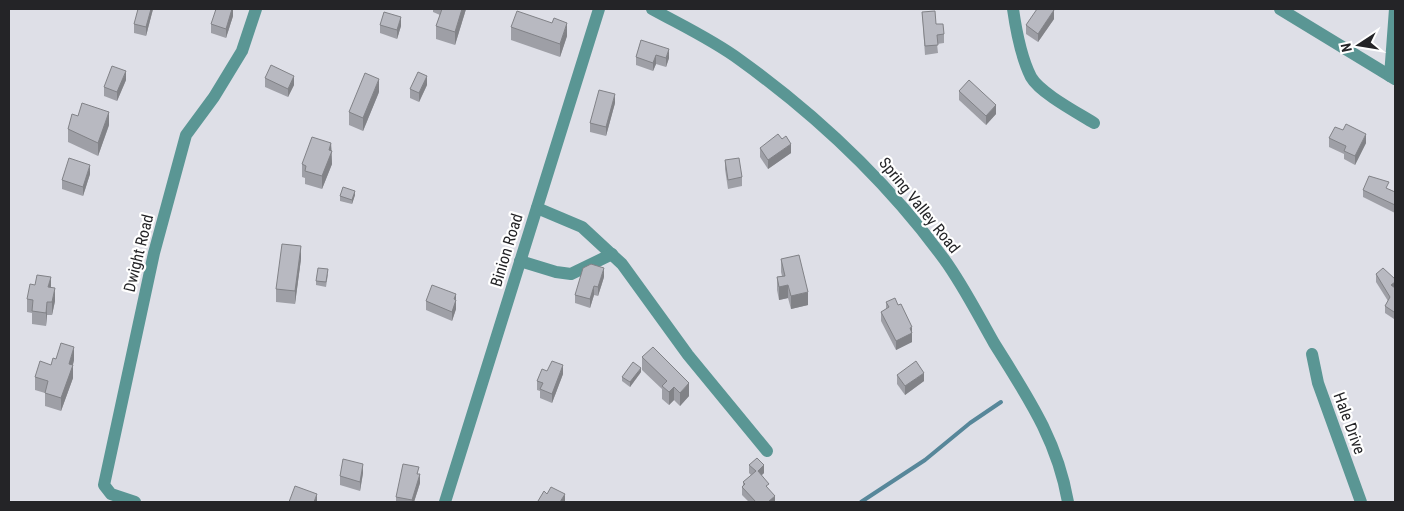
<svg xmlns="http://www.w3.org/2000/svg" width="1404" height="511" viewBox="0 0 1404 511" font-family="'Roboto Condensed',sans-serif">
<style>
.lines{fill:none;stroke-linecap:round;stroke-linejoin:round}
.stream{stroke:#57879a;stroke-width:4}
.minor{stroke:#5a9694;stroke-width:12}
.wall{fill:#9e9fa6}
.shaded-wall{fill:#818287}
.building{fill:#b8b9c1;stroke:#818287}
.labels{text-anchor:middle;stroke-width:4.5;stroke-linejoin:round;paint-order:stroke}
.street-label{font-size:16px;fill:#242427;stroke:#fff}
</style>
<rect width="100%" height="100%" fill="#dedfe7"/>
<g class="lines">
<path class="stream" d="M861,502L925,460L970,423L1001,402"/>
<g class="minor">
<path d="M652,9C681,25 713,40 740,60C819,117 886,180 944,259C963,285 978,315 994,343C1027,396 1057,439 1068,502"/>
<path d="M1013,9C1016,30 1021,57 1031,77C1040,93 1078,113 1094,123"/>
<path d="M1280,9L1395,79"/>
<path d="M1390,76L1395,9"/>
<path d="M537,208L582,227L622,264L688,355L767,451"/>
<path d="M520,261L556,272L571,274L612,254"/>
<path d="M1312,354L1318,383L1361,502"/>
<path d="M135,502L111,494L104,485L154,253L186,135L214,97L242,51L256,9"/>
<path d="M445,502L599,9"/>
</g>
</g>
<g class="wall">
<path d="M153,9L146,36L134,33V24Z"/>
<path d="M233,9V16L226,38L211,33V24Z"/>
<path d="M433,9H466L455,45L436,39V26L440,15L433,12Z"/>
<path d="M922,12L936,24L944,34V43L937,44L938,53L925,55Z"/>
<path d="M1054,19L1038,42L1026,34V25Z"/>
<path d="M380,25L401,26L397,39L380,33Z"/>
<path d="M511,27L567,36L560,57L511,40Z"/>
<path d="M641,40L669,58L666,67L656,64L653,71L636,65V57Z"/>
<path d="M265,78L294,85L288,97L265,87Z"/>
<path d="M126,80L117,101L104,96V87Z"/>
<path d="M427,85L419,102L410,98V89Z"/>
<path d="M959,91L996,114L986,125L959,100Z"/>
<path d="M379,92L363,131L349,125V112Z"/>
<path d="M615,103L606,136L590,132V123Z"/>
<path d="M78,116L109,125L98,156L68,142V129Z"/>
<path d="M1329,138L1366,143L1355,165L1344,159V154L1329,147Z"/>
<path d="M331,143L332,164L322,189L305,184V178L302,177V164Z"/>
<path d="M760,148L791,153L768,169L760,157Z"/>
<path d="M725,160L742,177V186L728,189L725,169Z"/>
<path d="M90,174L83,196L62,189V180Z"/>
<path d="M1389,189L1395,192V213L1363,197V190Z"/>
<path d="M355,195L352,204L340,201V196Z"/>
<path d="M301,259L295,304L276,302V289Z"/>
<path d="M781,259L808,305L791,309L788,298L779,300L777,290V277L782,276L781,272Z"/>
<path d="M328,274L326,287L316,285V281Z"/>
<path d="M1376,274L1395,279L1394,319L1385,313V306L1388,301L1376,282Z"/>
<path d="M604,277L598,296L594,295L590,308L575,303V295Z"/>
<path d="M51,287L55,301L52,315H47L46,326L32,324V313L27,312V299Z"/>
<path d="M456,300V309L452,321L426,310V301Z"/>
<path d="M886,302L912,332V342L896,350L881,321V312L886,309Z"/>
<path d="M642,357L689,396L680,406L674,400L669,405L662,399V389L642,370Z"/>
<path d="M56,359L74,360L73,365V378L61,411L45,406V393L35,390V377L51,365Z"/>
<path d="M547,371L563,374L552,403L540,398V391L537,390V381Z"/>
<path d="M641,372L630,387L622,381V377Z"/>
<path d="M897,375L924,381L905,395L897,384Z"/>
<path d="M749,465L764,473L761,475L775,502H749L742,495V487L743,485V482L751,475L749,473Z"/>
<path d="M363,473L360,491L340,485V476Z"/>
<path d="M419,474L420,483L414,502H396V497Z"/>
</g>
<g class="shaded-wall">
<path d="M151,9H153L146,36V27Z"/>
<path d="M232,9H233V16L226,38V29Z"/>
<path d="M462,9H466L455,45V32Z"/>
<path d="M1054,10V19L1038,42V34Z"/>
<path d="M401,17V26L397,39V30Z"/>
<path d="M567,23V36L560,57V44Z"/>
<path d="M669,49V58L666,67V58Z"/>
<path d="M656,55V64L653,71V63Z"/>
<path d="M126,71V80L117,101V92Z"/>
<path d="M294,76V85L288,97V89Z"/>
<path d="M427,76V85L419,102V93Z"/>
<path d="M379,79V92L363,131V118Z"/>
<path d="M615,94V103L606,136V127Z"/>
<path d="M996,105V114L986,125V116Z"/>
<path d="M109,112V125L98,156V143Z"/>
<path d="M1366,134V143L1355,165V156Z"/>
<path d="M331,143L332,164L322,189V176Z"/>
<path d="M791,144V153L768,169V160Z"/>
<path d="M90,165V174L83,196V187Z"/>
<path d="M355,191V195L352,204V200Z"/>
<path d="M301,246V259L295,304V291Z"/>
<path d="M604,268V277L598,296V287Z"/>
<path d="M51,277V290L48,287Z"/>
<path d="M1395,282V290L1391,285Z"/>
<path d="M788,285V298L779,300V287Z"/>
<path d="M594,286V295L590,308V299Z"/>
<path d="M55,288V301L52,315V302Z"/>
<path d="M808,292V305L791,309V296Z"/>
<path d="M456,294V309L452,321V312L454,299Z"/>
<path d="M47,302V315L46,326V313Z"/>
<path d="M912,327V342L896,350V341Z"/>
<path d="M74,347V360L70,375L73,365V378L61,411V398L69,364Z"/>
<path d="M563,365V374L552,403V394Z"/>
<path d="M641,368V372L630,387V382Z"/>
<path d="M924,373V381L905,395V386Z"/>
<path d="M689,383V396L680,406V393Z"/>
<path d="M674,387V400L669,405V392Z"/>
<path d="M363,464V473L360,491V482Z"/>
<path d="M764,465V473L758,479V471Z"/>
<path d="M420,474V483L414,502H412V500Z"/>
<path d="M317,494V502H314Z"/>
<path d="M565,494V502H560Z"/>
<path d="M775,496V502H768Z"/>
</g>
<g class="building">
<path d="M138,9H151L146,27L134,24Z"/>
<path d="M216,9H232L226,29L211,24Z"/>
<path d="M442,9H462L455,32L436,26Z"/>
<path d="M1037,9H1052L1054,10L1038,34L1026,25Z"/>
<path d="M517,11L552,23L554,18L567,23L560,44L511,27Z"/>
<path d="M935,11L936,24H943L944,34L937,35L938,45L925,46L922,12Z"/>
<path d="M384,12L401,17L397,30L380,25Z"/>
<path d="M641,40L669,49L666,58L656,55L653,63L636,57Z"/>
<path d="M271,65L294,76L288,89L265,78Z"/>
<path d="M112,66L126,71L117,92L104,87Z"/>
<path d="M418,72L427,76L419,93L410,89Z"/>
<path d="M365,73L379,79L363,118L349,112Z"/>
<path d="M969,80L996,105L986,116L959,91Z"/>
<path d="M599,90L615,94L606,127L590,123Z"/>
<path d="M82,103L109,112L98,143L68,129L72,114L78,116Z"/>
<path d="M1346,124L1366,134L1355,156L1344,151L1346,146L1329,138L1335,127L1343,130Z"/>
<path d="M778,134L782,139L786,136L791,144L768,160L760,148Z"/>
<path d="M312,137L331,143L329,150L332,151L322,176L305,171L306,166L302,164Z"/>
<path d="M69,158L90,165L83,187L62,180Z"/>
<path d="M739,158L742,177L728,180L725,160Z"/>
<path d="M1369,176L1389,182L1386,188L1395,192V205L1363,190Z"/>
<path d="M343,187L355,191L352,200L340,196Z"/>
<path d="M282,244L301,246L295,291L276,289Z"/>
<path d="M799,255L808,292L791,296L788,285L779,287L777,277L785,276L781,259Z"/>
<path d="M591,264L604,268L598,287L594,286L590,299L575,295L583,268Z"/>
<path d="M318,268L328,269L326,282L316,281Z"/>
<path d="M1383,268L1395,279V282L1391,285L1395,288V311L1394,312L1385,306L1390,297L1376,274Z"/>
<path d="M37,275L51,277L48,287L55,288L52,302H47L46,313L32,311L33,300L27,299L30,284L35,285Z"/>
<path d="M432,285L456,294L454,299L456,300L452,312L426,301Z"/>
<path d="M895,298L898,305L901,304L912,327L910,328L912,333L896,341L881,312L889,307L886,302Z"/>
<path d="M61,343L74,347L69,364L73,365L61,398L45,393L48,381L35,377L40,361L51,365L53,358L56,359Z"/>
<path d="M653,347L689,383L680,393L674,387L669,392L662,386L667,381L642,357Z"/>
<path d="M552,361L563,365L552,394L540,389L543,383L537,381L542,369L547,371Z"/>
<path d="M916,361L924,373L905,386L897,375Z"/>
<path d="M633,362L641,368L630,382L622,377Z"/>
<path d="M757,458L764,465L758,471L769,484L766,486L775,496L768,502H756L742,487L745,484L743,482L756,471L749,465Z"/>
<path d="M343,459L363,464L360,482L340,476Z"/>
<path d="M403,464L419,467L417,474H420L412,500L396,497Z"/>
<path d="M295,486L317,494L314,502H289Z"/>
<path d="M551,487L565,494L560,502H540L538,501L544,491L547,494Z"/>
</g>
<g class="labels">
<g class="street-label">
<text transform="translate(920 205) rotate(51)" y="6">Spring Valley Road</text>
<text transform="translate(506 250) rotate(-73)" y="6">Binion Road</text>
<text transform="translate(138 253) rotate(-76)" y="6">Dwight Road</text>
<text transform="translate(1350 423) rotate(70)" y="6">Hale Drive</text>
</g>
</g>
<rect width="1404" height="511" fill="none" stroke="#242427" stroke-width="20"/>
<g transform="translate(1359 45) rotate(258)" stroke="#ffffff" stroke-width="4" paint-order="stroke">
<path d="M0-4L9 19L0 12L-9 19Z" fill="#242427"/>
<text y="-8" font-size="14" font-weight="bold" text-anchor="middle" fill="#242427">N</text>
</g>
</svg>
